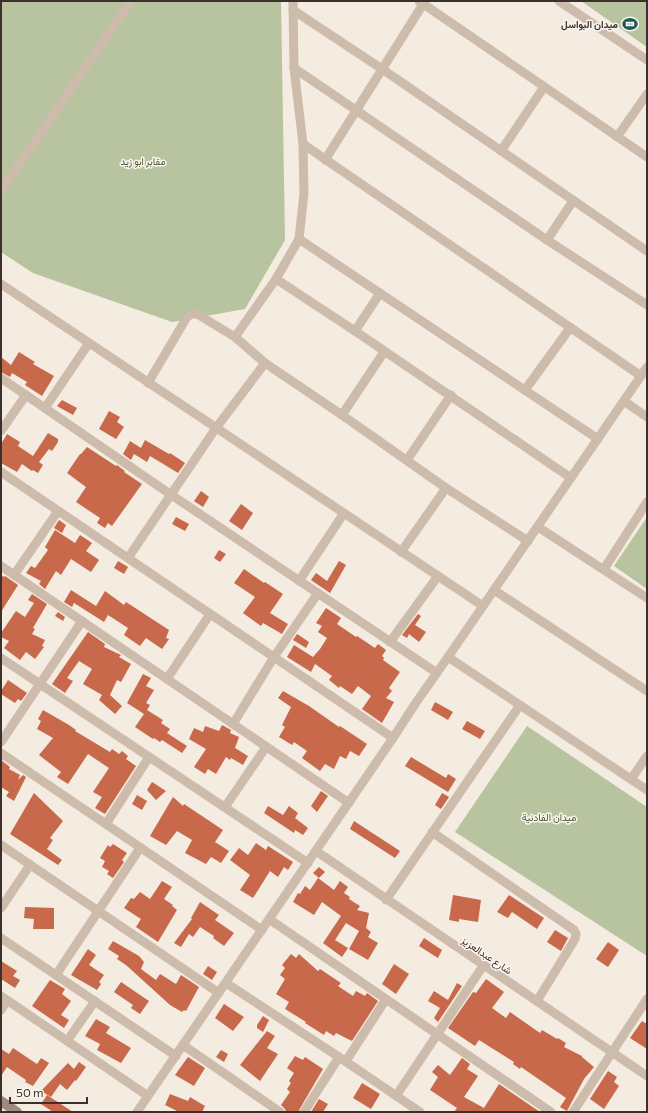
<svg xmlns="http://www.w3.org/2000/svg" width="648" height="1113" viewBox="0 0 648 1113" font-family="Commissioner,Vazirmatn,sans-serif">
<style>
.green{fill:#b8c4a0}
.building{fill:#c8694b}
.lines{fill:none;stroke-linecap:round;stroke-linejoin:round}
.street{stroke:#cdbbac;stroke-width:9}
.secondary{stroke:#a18a7d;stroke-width:10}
.labels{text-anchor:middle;stroke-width:3;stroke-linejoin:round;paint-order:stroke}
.poi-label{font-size:10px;font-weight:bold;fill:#3b302b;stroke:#fbf5ee;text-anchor:end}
.park-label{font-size:10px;fill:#4a5a2e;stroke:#fbf5ee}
.street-label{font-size:10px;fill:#3b302b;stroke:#fbf5ee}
</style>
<rect width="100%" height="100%" fill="#f4ebe1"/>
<g class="green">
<path d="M1,1H281L285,240L245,309L172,322L33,273L1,252Z"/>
<path d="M581,1H647V47Z"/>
<path d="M647,517V589L614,566Z"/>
<path d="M527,726L647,807V956L455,832Z"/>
</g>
<g class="building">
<path d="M19,352L35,362L33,364L54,376L42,396L25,385L27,382L12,373L10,377L1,372V357L11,365Z"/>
<path d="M62,400L77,408L73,415L57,406Z"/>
<path d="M109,411L120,417L117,422L124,427L116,439L99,429Z"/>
<path d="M48,433L58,439V442L52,451L49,449L39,462L43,465L38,473L33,470L32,471L22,464L17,472L1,463V444L7,434L20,442L18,446L33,456Z"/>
<path d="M145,440L169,454L170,453L185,463L178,473L150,456L147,462L134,454L131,460L123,454L130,441L141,448Z"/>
<path d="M87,447L116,466L117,465L125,471L124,472L142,484L112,526L108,523L105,528L97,523L100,518L76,502L86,487L67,473L80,454H81Z"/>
<path d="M201,491L209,497L203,507L194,501Z"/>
<path d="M241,504L253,513L242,530L229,521Z"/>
<path d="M176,517L189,524L185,531L172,524Z"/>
<path d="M59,520L66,525L62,533L54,528Z"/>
<path d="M55,530L75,543L80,535L92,543L86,551L99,560L91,572L71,559L61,575L56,571L45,589L39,584L41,581L26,573L31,566L35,568L48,550L45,547Z"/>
<path d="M219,550L226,554L220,562L214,558Z"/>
<path d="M118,561L128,567L124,574L114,568Z"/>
<path d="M339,561L346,565L330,593L311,580L316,573L327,581Z"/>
<path d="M244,569L264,583L265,582L283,594L270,613L288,624L282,634L263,623L261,626L243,613L255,597L234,583Z"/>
<path d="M1,575L4,577L5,576L18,585L1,612Z"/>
<path d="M71,590L96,606L105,591L124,605L126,602L169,630L166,638L169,639L162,649L146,638L140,646L124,635L128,628L108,615L104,622L74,603L72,607L64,602Z"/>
<path d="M32,594L47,604L33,628L35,629L32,634L45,640L42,646L44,647L35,659L26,652L20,660L4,648L9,641L1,637V633L16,611L25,617L34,603L28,600Z"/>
<path d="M326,608L341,618L337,624L356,637L357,636L375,648L378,644L386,650L382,656L384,658L383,660L400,672L389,688L392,691L386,698L394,702L382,723L362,709L371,696L358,686L352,694L340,686L339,688L329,680L332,676L315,664L311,672L287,657L294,645L313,657L320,649L327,638L318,632L322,626L316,623Z"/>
<path d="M58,612L65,617L63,621L55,616Z"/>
<path d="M418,614L421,616L415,625L426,632L419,642L409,634L407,638L402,635Z"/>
<path d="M88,632L105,644L104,647L121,655L119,657L131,664L121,682L117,680L110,695L122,706L115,714L99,700L102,695L83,684L92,669L79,661L67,678L73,681L65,693L52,684Z"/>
<path d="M297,634L309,642L306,648L293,640Z"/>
<path d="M143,674L151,678L146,686L154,690L146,703L150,705L147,710L163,720L161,723L170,729L167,733L187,746L182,753L162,740L160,742L154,738L153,739L135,727L144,714L127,703Z"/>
<path d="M8,680L27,693L21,701L18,699L15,703L1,694V691Z"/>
<path d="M283,691L309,706L339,727L340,726L367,744L359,756L350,751L346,759L340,756L334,769L325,764L320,771L302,758L307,751L294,742L292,745L279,737L285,727L282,725L291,707L278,698Z"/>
<path d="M435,702L453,712L448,720L431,710Z"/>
<path d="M43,710L69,725L76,730L75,731L110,752L112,749L119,754L122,751L128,756L126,759L136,766L105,814L95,808L102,797L93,792L109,768L88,754L68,784L57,777L61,772L39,755L53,738L37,729L41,721L38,719Z"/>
<path d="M467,721L485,731L480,739L462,729Z"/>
<path d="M222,725L231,730L230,733L239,737L235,748L248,756L243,765L231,758L230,760L226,757L216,774L208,769L205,774L194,767L206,749L189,739L194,728L203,732L205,726L219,731Z"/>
<path d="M411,757L446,778L448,774L456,779L448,792L405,766Z"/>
<path d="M1,760L10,767L9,769L20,775L18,780L23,775L26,777L14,801L6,796L9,792L1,787Z"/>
<path d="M152,782L166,791L156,800L147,790Z"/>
<path d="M321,791L328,796L317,812L311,806Z"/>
<path d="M34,793L63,821L50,838L53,840L47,849L62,860L58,865L10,834Z"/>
<path d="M442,793L449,797L441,809L435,805Z"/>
<path d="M137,795L147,801L142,810L132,804Z"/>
<path d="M173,797L183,806L184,804L223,830L215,842L229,851L221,863L211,857L206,864L185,853L192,840L177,831L166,845L150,836Z"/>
<path d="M268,806L283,815L289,806L298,813L295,818L308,828L303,835L295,830L294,833L264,813Z"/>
<path d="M354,821L400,851L395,858L350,829Z"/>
<path d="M256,843L266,850L268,846L293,862L288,870L284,867L278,877L270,871L253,898L240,890L250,875L230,860L239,848L248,855Z"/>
<path d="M113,844L127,853L122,860L124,862L113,878L107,874L109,871L102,867L105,861L100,858L108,845L110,847Z"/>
<path d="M319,867L325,872L319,878L313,873Z"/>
<path d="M318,878L334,890L340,881L348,887L344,893L350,897L349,899L360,906L357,910L369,913L366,928L371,932L368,937L378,943L368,960L349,949L359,931L346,923L335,940L348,948L342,957L323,943L341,916L322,902L314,915L293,902L298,893L300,894L305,886L310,890Z"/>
<path d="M162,881L172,887L164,899L173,905L172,906L177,910L158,942L136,927L141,919L124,908L131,898L134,899L140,892L150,899Z"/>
<path d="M453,895L481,900L478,922L459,919V922L449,920Z"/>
<path d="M509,895L544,918L537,929L512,912L508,918L497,912Z"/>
<path d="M200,902L219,915L215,920L234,933L224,946L213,938L214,936L200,927L193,937L189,934L181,947L174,943L192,919L191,918Z"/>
<path d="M25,907L54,908V929H33L34,919L24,918Z"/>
<path d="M555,930L568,938L561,951L547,942Z"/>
<path d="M424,938L442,950L438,958L419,946Z"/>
<path d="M113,941L139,956L144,962L141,969L156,980L160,974L176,984L181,975L199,987L186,1011L184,1010L182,1012L170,1005L126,965L117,959L119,956L108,949Z"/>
<path d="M608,942L619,950L608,967L596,959Z"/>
<path d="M88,949L96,955L89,965L104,975L99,982L101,984L97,990L71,975Z"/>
<path d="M291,954L296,958L299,954L318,971L320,969L341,983L338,986L353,996L356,991L365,996L367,993L378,1001L352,1041L336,1033L334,1036L326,1031L324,1035L305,1023L306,1022L285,1009L289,1002L276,994L285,979L280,975L285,968L282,965Z"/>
<path d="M1,961L17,971L13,976L20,980L15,988L1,979Z"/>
<path d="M394,964L409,974L396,994L382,984Z"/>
<path d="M208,966L217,972L212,980L203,974Z"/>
<path d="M486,979L504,992L492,1008L506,1018L510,1012L540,1033L542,1030L557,1039L558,1038L566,1043L564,1047L582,1056V1057L594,1067L584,1079L567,1111L560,1107L566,1098L553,1089L521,1067L520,1069L513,1064L514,1062L479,1040L475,1046L448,1028L473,992L476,993Z"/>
<path d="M50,980L65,989L62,994L71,1001L61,1015L69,1020L64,1028L32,1006Z"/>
<path d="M121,982L149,1001L140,1014L131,1008L133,1005L114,992Z"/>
<path d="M457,983L462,986L438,1022L434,1018L440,1008L428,1001L434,991L448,1000Z"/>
<path d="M224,1004L244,1017L233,1031L215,1018Z"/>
<path d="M263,1016L269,1020L263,1032L257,1028V1025Z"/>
<path d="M96,1019L110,1027L106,1033L131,1048L121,1063L97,1050L100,1044L85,1036Z"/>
<path d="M642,1021L647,1024V1049L630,1038Z"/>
<path d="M267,1031L275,1036L267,1048L278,1054L260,1081L240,1065Z"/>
<path d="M13,1048L37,1064L41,1058L49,1063L33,1086L25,1082L26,1080L7,1067L1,1076V1049L9,1054Z"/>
<path d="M221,1050L228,1054L224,1062L216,1057Z"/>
<path d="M295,1056L303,1060L305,1057L323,1069L298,1112H286L285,1109L281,1105L290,1092L287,1089L291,1083L289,1081L294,1073L287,1068Z"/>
<path d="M188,1057L205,1068L194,1086L175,1075Z"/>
<path d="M462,1058L470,1064L467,1069L478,1076L464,1097L484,1108L499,1084L540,1112H454L457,1108L430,1090L438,1077L432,1072L438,1065L450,1075Z"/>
<path d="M79,1062L86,1067L76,1081L75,1080L67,1090L60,1084L51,1097L41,1091L68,1063L74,1069Z"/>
<path d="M608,1071L617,1077L614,1082L619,1086L604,1109L590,1099Z"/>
<path d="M362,1083L380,1094L371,1109L353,1098Z"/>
<path d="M170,1094L188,1101L190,1097L205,1106L202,1112H179L165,1105Z"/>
<path d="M47,1095L73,1112H53L41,1104Z"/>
<path d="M319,1099L328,1104L323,1112H311Z"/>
</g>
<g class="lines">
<g class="street">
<path d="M419,1L647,157"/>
<path d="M559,1L647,60"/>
<path d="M293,10L382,69L647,251"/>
<path d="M294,68L547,240L647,305"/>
<path d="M617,137L647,94"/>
<path d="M303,144L641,376"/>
<path d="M501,151L544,87"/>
<path d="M325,160L425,1"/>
<path d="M1,191L131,1"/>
<path d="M299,239L598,439"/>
<path d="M547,240L573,201"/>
<path d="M276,279L355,331L571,478"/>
<path d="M1,284L483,606"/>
<path d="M355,331L380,293"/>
<path d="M235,337L276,279L299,239L304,193L303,144L294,68L293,1"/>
<path d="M1,378L170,494L437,673"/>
<path d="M148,383L187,317L192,314H197L235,337L265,363L342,415L446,488L528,541"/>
<path d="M525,390L570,328"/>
<path d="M624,401L647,417"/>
<path d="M45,408L89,343"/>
<path d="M342,415L384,352"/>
<path d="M1,431L26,395"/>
<path d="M407,460L451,395"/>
<path d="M1,472L393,738"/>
<path d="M538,527L647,598"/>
<path d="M401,552L446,488"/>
<path d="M128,558L216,428L265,363"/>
<path d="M1,566L349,803"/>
<path d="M604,569L647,502"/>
<path d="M14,575L58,511"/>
<path d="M299,581L344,513"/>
<path d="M494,590L647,691"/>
<path d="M390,642L438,576"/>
<path d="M448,657L647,790"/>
<path d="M1,658L308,863"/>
<path d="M167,679L210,614"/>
<path d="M233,724L274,657L318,593"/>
<path d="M1,742L82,621"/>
<path d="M1,753L262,930"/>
<path d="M631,779L647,756"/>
<path d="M225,807L266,747"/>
<path d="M106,824L149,757"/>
<path d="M432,832L574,930L576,934L575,939L537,1001"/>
<path d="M1,845L219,993"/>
<path d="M316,851L647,1076"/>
<path d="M386,900L520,705"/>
<path d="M1,908L30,865"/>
<path d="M269,919L551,1112"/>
<path d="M1,938L176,1056"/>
<path d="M56,975L140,848"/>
<path d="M226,983L339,1057L420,1112"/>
<path d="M1,996L148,1096"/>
<path d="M1,1010L7,1001"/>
<path d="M67,1041L95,1001"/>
<path d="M183,1045L280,1112"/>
<path d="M346,1061L386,999"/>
<path d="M396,1096L483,966"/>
<path d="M137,1112L393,738L415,704L448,657L647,367"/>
<path d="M304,1112L339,1057"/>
<path d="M573,1112L647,999"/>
</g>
<path class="secondary" d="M1,1101L17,1112"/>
</g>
<defs>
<g id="stadium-bare" transform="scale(1.2)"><path d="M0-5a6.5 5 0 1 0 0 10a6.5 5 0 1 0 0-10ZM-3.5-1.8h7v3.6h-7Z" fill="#1f5a5e" stroke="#fbf5ee" stroke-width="2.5" paint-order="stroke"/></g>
</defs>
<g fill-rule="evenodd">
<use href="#stadium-bare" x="630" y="24"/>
</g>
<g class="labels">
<g class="poi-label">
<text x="618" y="28">ميدان البواسل</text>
</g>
<g class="park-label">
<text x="143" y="165">مقابر ابو زيد</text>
<text x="549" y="821">ميدان الفادنية</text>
</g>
<g class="street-label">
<text transform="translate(487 955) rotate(34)" y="4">شارع عبدالعزيز</text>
</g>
</g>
<rect width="648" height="1113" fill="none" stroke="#3b302b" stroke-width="4"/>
<path d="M10 1097v6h77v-6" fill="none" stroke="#3b302b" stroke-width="2"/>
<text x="16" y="1097" font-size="12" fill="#3b302b" stroke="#fbf5ee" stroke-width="3" paint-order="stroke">50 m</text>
</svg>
